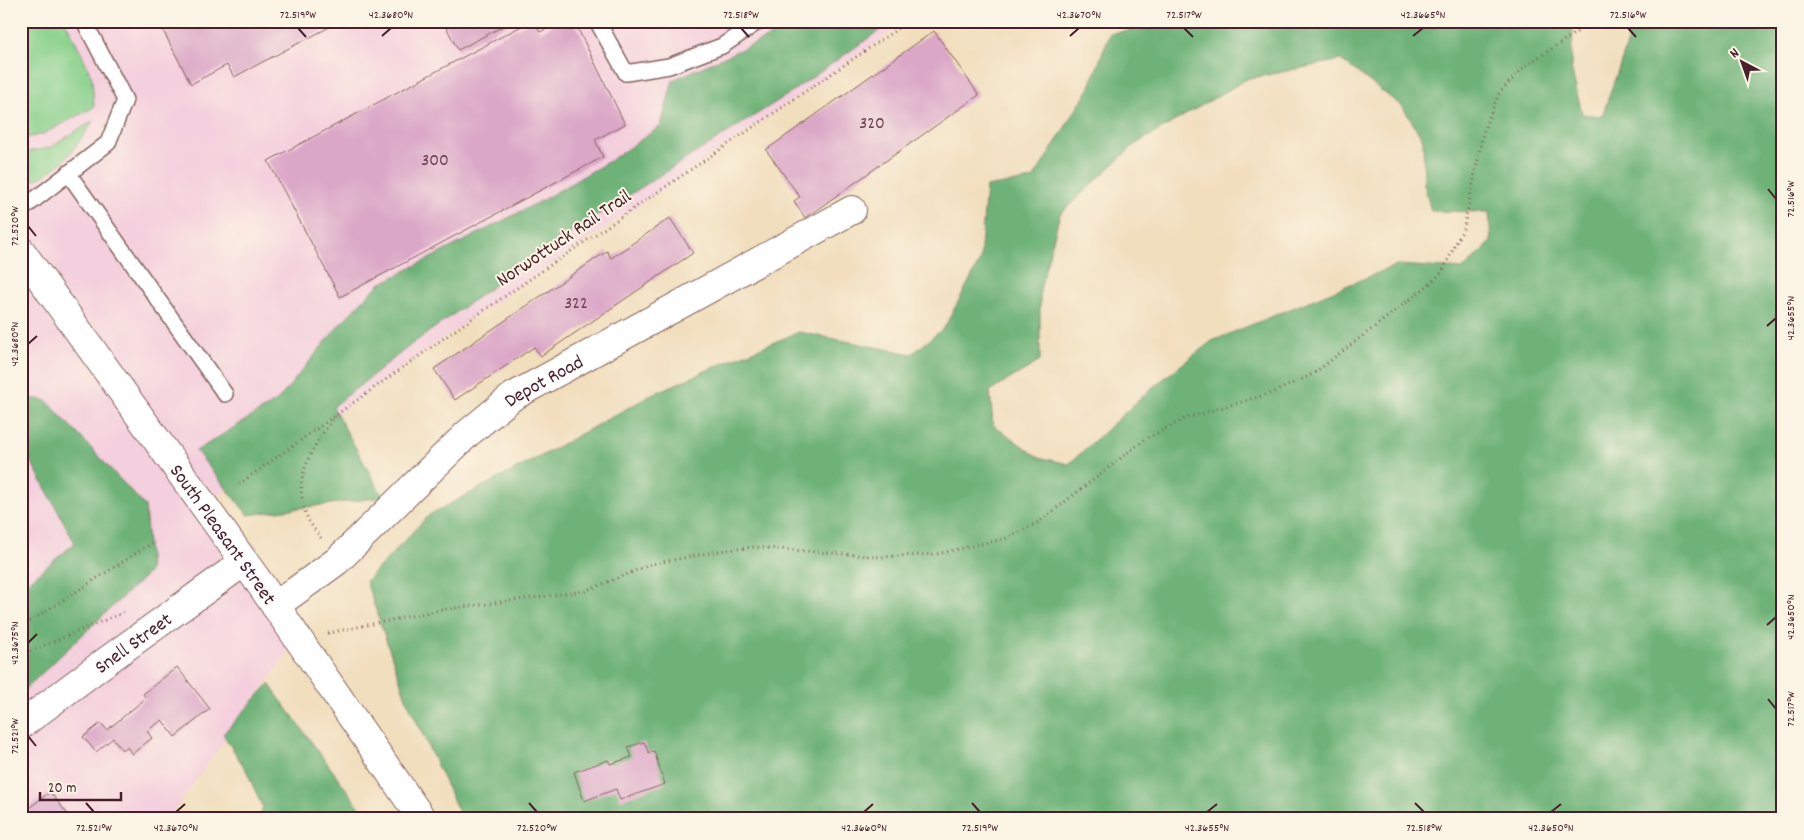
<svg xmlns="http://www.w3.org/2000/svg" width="1804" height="840" viewBox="0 0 1804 840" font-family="Dekko,sans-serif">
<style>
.built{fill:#f4cfdd}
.green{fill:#88d08c;stroke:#69785c}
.forest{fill:#6eb278;stroke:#5c6852;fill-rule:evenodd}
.building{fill:#dba7c7}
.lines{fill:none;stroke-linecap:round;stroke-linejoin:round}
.service-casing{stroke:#84625e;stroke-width:18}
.minor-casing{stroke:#84625e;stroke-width:30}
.secondary-casing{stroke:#84625e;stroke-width:30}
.path{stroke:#84625e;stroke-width:3;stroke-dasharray:1 4;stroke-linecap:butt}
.service{stroke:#fff;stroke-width:15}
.minor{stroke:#fff;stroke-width:28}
.secondary{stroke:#fff;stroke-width:28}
.ticks{fill:none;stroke:#4a1f2b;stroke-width:2}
.labels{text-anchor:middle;stroke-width:4;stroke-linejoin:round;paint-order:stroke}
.number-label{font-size:18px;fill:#6e4152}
.street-label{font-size:20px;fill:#4a1f2b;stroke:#fcf5e5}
.neatline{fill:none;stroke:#4a1f2b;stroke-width:2}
.ticks-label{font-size:12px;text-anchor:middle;fill:#4a1f2b}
</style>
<rect width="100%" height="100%" fill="#fcf5e5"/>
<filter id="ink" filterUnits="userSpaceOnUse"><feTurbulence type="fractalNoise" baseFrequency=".02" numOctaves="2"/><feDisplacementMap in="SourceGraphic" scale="10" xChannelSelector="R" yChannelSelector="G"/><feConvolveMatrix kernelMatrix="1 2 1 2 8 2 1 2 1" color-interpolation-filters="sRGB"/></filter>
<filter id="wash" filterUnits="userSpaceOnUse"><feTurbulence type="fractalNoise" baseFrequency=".0096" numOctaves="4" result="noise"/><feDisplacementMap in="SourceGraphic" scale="20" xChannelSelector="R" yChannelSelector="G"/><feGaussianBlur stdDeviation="1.12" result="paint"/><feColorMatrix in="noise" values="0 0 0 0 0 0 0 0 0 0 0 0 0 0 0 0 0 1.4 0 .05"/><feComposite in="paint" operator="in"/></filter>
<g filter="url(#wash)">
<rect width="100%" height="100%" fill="#f1debd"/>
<path class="built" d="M21,21H909L464,324L239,484L202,503L298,639L168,819H21Z"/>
<g class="green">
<path d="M21,21H65L81,52L92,78L94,107L43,134L21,139Z"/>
<path d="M93,121C79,143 62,168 37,179C32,181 26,180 21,181V153L49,148Z"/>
</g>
<g class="forest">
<path d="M788,21H893L787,95L549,246L412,344L333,407L383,497L248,515L196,451L278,400L341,323L378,285L543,200L611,160L661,126L673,80L773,35Z"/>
<path d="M1156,21H1573L1571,67L1582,114L1602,116L1627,45L1630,21H1783V819H462L407,701L366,581L429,515L541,456L651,395L726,362L799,332L912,354L944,328L980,261L986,187L1033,179L1089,89L1110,33L1154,28ZM1341,60L1403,107L1423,140L1424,184L1431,211L1489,212L1491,242L1463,269L1397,265L1212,341L1153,387L1069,464L1038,457L993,425L990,391L1040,361V289L1060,214L1134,145L1247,79Z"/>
<path d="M21,396L47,401L145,506L150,571L21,693V588L75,543L25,450L21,448Z"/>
<path d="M269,684L368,819H258L263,808L246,770L223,734Z"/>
</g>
<g id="blocks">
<g class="building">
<path d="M158,21H341L234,77L227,65L191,84Z"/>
<path d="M443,21H513L458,50Z"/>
<path d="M531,21H534L540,32L561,21H574L625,124L595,140L603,157L340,297L268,161Z"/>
<path d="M934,31L979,95L805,218L794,201L800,197L766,150Z"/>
<path d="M670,218L693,253L541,356L534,347L455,400L434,369L607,251L611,258Z"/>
<path d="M177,667L210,709L175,737L162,720L147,731L152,738L132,754L127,747L122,750L113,738L96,752L83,737L101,723L107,730L146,698L143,694Z"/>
<path d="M644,742L649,753L654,751L665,784L620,800L616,789L584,801L574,772L608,760L610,764L632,757L628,747Z"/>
<path d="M50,792L69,816L65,819H21V814Z"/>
</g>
</g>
</g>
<g filter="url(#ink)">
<use href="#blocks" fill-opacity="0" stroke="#84625e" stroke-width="1"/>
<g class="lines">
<g class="service-casing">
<g id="service">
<path d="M597,21L626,73L669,66L722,46L759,21"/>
<path d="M68,173L225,394"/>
<path d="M21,210L108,143L125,100L84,21"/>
</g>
</g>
<g class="minor-casing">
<g id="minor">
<path id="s1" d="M275,606L337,561L467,434L512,397L852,210"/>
<path id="s2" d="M21,725L101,665L244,562"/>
</g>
</g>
<g class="secondary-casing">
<g id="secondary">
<path id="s3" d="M21,251L261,585L422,819"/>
</g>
</g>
<g class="path">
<path d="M239,484L464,324L909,21"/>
<path d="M321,538C317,532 311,526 308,519C290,478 312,449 335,416"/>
<path d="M21,627L152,543"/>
<path d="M328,633L440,610L585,591L652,564L719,551L754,547L881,557L937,554L1007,538L1039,522L1144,440L1186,418L1272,393L1313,374L1425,288L1442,272L1464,227L1484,129L1499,93L1524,67L1577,32L1589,21"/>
<path d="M21,655L127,611"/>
</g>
<use href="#service" class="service"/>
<use href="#minor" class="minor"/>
<use href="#secondary" class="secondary"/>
</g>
</g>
<path class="ticks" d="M298,28L306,37M741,28L749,37M1184,28L1193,37M1628,28L1636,37M382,36L391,28M1070,36L1079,28M1413,36L1423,28M1768,189L1776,199M28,226L36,236M1767,326L1776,318M28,344L37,336M1767,625L1776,617M28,643L37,634M1768,699L1776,709M28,736L36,746M86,803L94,812M529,803L537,812M972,803L980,812M1415,803L1424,812M176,812L185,804M864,812L873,804M1207,812L1217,804M1551,812L1561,804"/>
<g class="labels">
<g class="number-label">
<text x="872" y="128">320</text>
<text x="435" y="165">300</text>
<text x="576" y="308">322</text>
</g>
<g class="street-label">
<text transform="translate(563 237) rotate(-34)" y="7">Norwottuck Rail Trail</text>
<text dy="7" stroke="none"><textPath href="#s1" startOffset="352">Depot Road</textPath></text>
<text dy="7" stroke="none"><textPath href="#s3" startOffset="348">South Pleasant Street</textPath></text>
<text dy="7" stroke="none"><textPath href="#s2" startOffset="139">Snell Street</textPath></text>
</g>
</g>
<rect width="1804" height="840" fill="none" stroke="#fcf5e5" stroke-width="55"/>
<g transform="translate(1742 62) rotate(319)" stroke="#fcf5e5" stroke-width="4" paint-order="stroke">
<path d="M0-4L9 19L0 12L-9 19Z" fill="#4a1f2b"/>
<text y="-8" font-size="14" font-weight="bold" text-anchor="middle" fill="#4a1f2b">N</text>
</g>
<path d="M40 792v8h81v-8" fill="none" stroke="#4a1f2b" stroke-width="2.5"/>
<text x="48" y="792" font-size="15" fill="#4a1f2b" stroke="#fcf5e5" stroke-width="4" paint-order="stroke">20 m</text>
<rect x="28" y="28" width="1748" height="784" class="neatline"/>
<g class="ticks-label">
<text x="298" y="18">72.519°W</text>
<text x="391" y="18">42.3680°N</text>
<text x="741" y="18">72.518°W</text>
<text x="1079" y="18">42.3670°N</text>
<text x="1184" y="18">72.517°W</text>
<text x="1423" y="18">42.3665°N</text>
<text x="1628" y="18">72.516°W</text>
<text transform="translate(1790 199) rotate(-90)" y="4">72.516°W</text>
<text transform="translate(14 226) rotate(-90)" y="4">72.520°W</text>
<text transform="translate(1790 318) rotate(-90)" y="4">42.3655°N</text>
<text transform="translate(14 344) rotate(-90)" y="4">42.3680°N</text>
<text transform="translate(1790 617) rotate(-90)" y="4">42.3650°N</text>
<text transform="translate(14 643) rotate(-90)" y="4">42.3675°N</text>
<text transform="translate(1790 709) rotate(-90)" y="4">72.517°W</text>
<text transform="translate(14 736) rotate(-90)" y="4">72.521°W</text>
<text x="94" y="831">72.521°W</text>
<text x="176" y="831">42.3670°N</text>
<text x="537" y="831">72.520°W</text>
<text x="864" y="831">42.3660°N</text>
<text x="980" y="831">72.519°W</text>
<text x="1207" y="831">42.3655°N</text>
<text x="1424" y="831">72.518°W</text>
<text x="1551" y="831">42.3650°N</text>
</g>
</svg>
